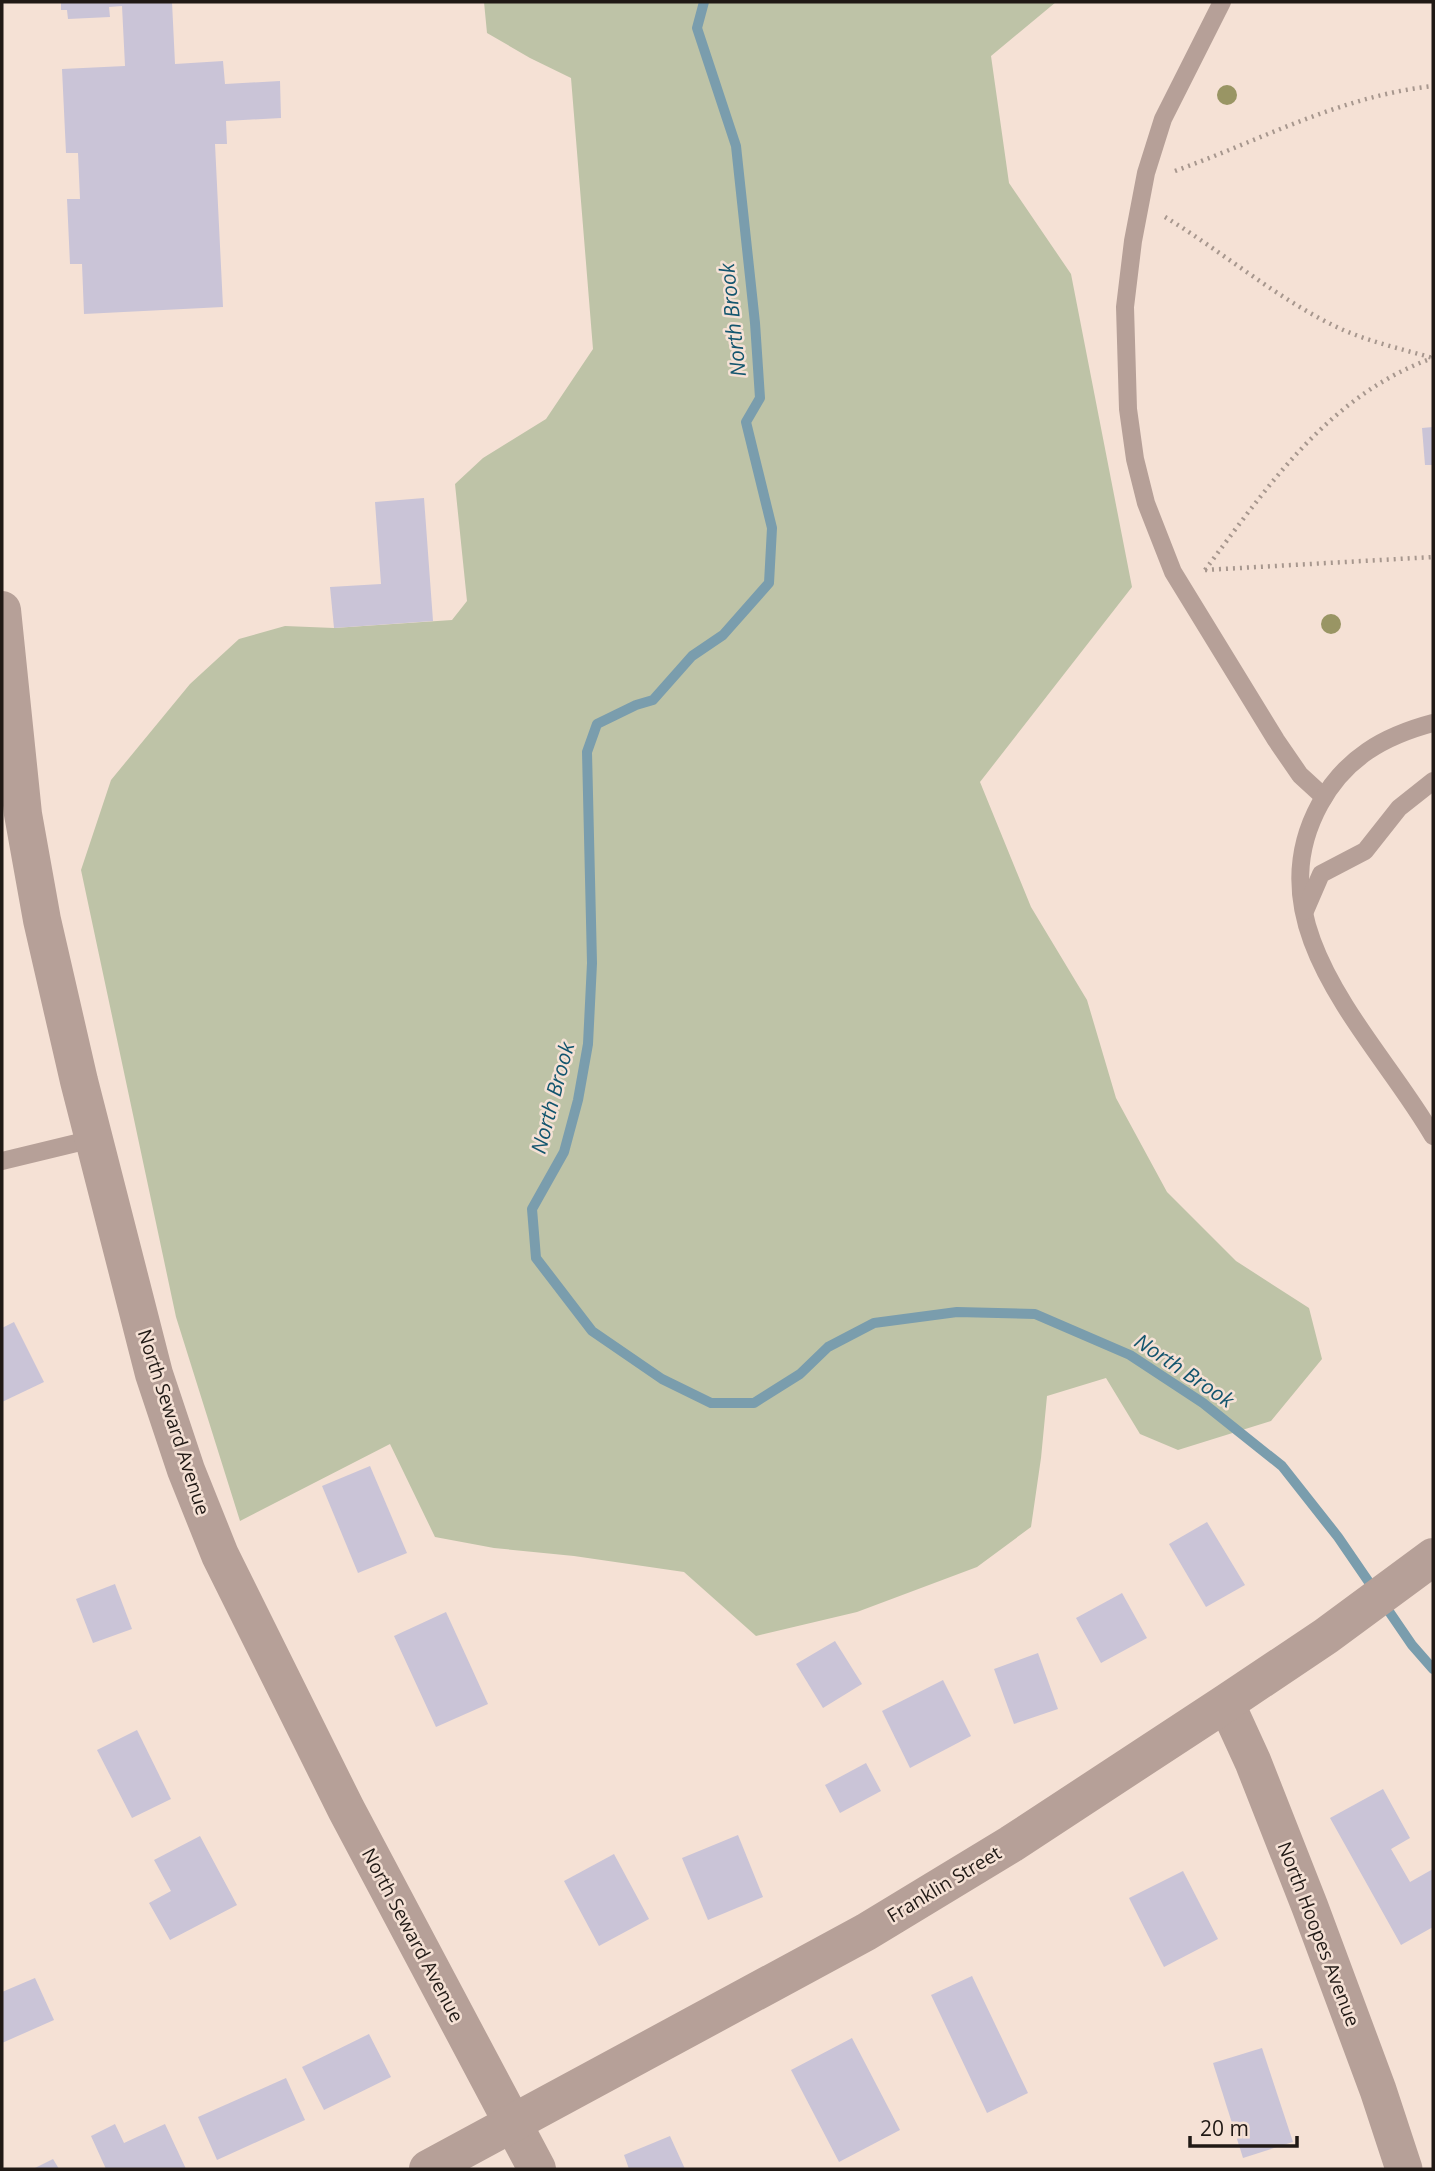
<svg xmlns="http://www.w3.org/2000/svg" width="1435" height="2171" viewBox="0 0 1435 2171" font-family="'Open Sans',sans-serif">
<style>
.green{fill:#bec3a7}
.lines{fill:none;stroke-linecap:round;stroke-linejoin:round}
.stream{stroke:#7a9dad;stroke-width:10}
.building{fill:#cac4d7}
.path{stroke:#a7978e;stroke-width:4.5;stroke-dasharray:2 5;stroke-linecap:butt}
.service{stroke:#b6a098;stroke-width:18}
.minor{stroke:#b6a098;stroke-width:37}
.tertiary{stroke:#b6a098;stroke-width:38}
.tree{fill:#999564}
.labels{text-anchor:middle;stroke-width:5;stroke-linejoin:round;paint-order:stroke}
.street-label{font-size:19px;fill:#201915;stroke:#f5e1d5}
.water-label{font-size:21px;font-style:italic;fill:#13556e;stroke:#f5e1d5}
</style>
<rect width="100%" height="100%" fill="#f5e1d5"/>
<path class="green" d="M484,2H1056L991,56L1009,183L1071,274L1132,587L980,782L1031,907L1087,1000L1116,1098L1167,1192L1236,1261L1309,1308L1322,1359L1271,1421L1178,1450L1140,1434L1106,1378L1047,1396L1041,1458L1031,1527L977,1567L857,1612L756,1636L684,1572L574,1556L494,1548L435,1537L390,1444L240,1521L176,1317L81,870L111,780L190,684L239,639L285,626L334,628L452,620L467,601L455,484L483,458L546,419L593,349L571,78L530,58L487,33Z"/>
<g class="lines">
<path class="stream" d="M704,2L697,28L736,146L755,323L760,398L746,422L772,528L769,583L723,635L692,656L653,700L636,705L597,724L587,752L592,963L588,1044L578,1100L564,1152L532,1209L536,1258L592,1331L662,1379L711,1403H754L800,1374L828,1347L874,1323L957,1312L1035,1314L1130,1355L1203,1403L1282,1466L1338,1537L1412,1645L1433,1669"/>
</g>
<g class="building">
<path d="M61,2H172L175,64L223,61L225,84L280,81L281,118L226,121L227,144H215L223,307L84,314L82,264H70L67,199H80L78,153H66L62,69L125,66L122,6L109,7L110,17L68,19L67,10H61Z"/>
<path d="M1433,427V465H1425L1422,428Z"/>
<path d="M424,498L433,621L334,628L330,587L381,584L375,502Z"/>
<path d="M14,1322L44,1382L2,1402V1328Z"/>
<path d="M370,1466L407,1553L358,1573L322,1486Z"/>
<path d="M1207,1522L1245,1585L1206,1607L1169,1544Z"/>
<path d="M115,1584L132,1629L93,1643L76,1599Z"/>
<path d="M1122,1593L1147,1638L1101,1663L1076,1618Z"/>
<path d="M446,1612L488,1704L436,1727L394,1636Z"/>
<path d="M835,1641L862,1684L823,1708L796,1664Z"/>
<path d="M1038,1653L1058,1709L1014,1724L994,1669Z"/>
<path d="M943,1680L971,1736L910,1768L882,1711Z"/>
<path d="M137,1730L171,1799L132,1818L97,1750Z"/>
<path d="M866,1763L881,1791L840,1813L825,1785Z"/>
<path d="M1383,1789L1410,1838L1391,1849L1410,1882L1433,1869V1927L1401,1945L1330,1818Z"/>
<path d="M738,1835L763,1897L708,1920L682,1858Z"/>
<path d="M200,1836L237,1905L170,1940L149,1903L171,1891L154,1860Z"/>
<path d="M614,1854L649,1919L599,1946L564,1881Z"/>
<path d="M1183,1871L1218,1939L1164,1967L1129,1898Z"/>
<path d="M972,1976L1028,2093L987,2113L931,1995Z"/>
<path d="M35,1978L54,2020L2,2043V1992Z"/>
<path d="M369,2034L391,2077L324,2110L302,2067Z"/>
<path d="M852,2038L900,2130L839,2162L791,2070Z"/>
<path d="M1262,2048L1293,2142L1243,2158L1213,2063Z"/>
<path d="M286,2078L305,2120L217,2160L198,2117Z"/>
<path d="M115,2124L124,2143L165,2124L186,2169H106L91,2136Z"/>
<path d="M670,2136L685,2169H629L624,2155Z"/>
<path d="M53,2159L59,2169H33Z"/>
</g>
<g class="lines">
<g class="path">
<path d="M1175,171C1261,140 1341,96 1433,86"/>
<path d="M1165,217C1223,252 1280,301 1341,329C1370,342 1402,349 1433,358"/>
<path d="M1205,570C1268,486 1330,394 1433,358"/>
<path d="M1205,570L1433,557"/>
</g>
<g class="service">
<path d="M1222,2L1163,119L1146,173L1133,241L1125,307L1128,409L1135,459L1146,503L1173,572L1276,740L1300,775L1324,797"/>
<path d="M1433,723C1384,736 1345,758 1320,804C1252,928 1376,1037 1433,1136"/>
<path d="M1305,911L1321,874L1365,851L1399,808L1433,781"/>
<path d="M2,1161L93,1139"/>
</g>
<path class="minor" d="M1226,1703L1253,1762L1310,1907L1378,2090L1404,2169"/>
<g class="tertiary">
<path d="M2,610L23,814L42,920L79,1081L154,1374L186,1470L220,1555L346,1809L537,2169"/>
<path d="M428,2169L866,1932L1011,1844L1226,1703L1326,1636L1433,1557"/>
</g>
</g>
<g class="tree">
<circle cx="1227" cy="95" r="10"/>
<circle cx="1331" cy="624" r="10"/>
</g>
<g class="labels">
<g class="street-label">
<text transform="translate(174 1422) rotate(72)" y="7">North Seward Avenue</text>
<text transform="translate(944 1884) rotate(-31)" y="7">Franklin Street</text>
<text transform="translate(1319 1934) rotate(69)" y="7">North Hoopes Avenue</text>
<text transform="translate(413 1935) rotate(62)" y="7">North Seward Avenue</text>
</g>
<g class="water-label">
<text transform="translate(733 320) rotate(-96)" y="7">North Brook</text>
<text transform="translate(553 1098) rotate(-75)" y="7">North Brook</text>
<text transform="translate(1184 1371) rotate(34)" y="7">North Brook</text>
</g>
</g>
<rect width="1435" height="2171" fill="none" stroke="#201915" stroke-width="7"/>
<path d="M1190 2136v10h107v-10" fill="none" stroke="#201915" stroke-width="3.5"/>
<text x="1200" y="2136" font-size="21" fill="#201915" stroke="#f5e1d5" stroke-width="5" paint-order="stroke">20 m</text>
</svg>
